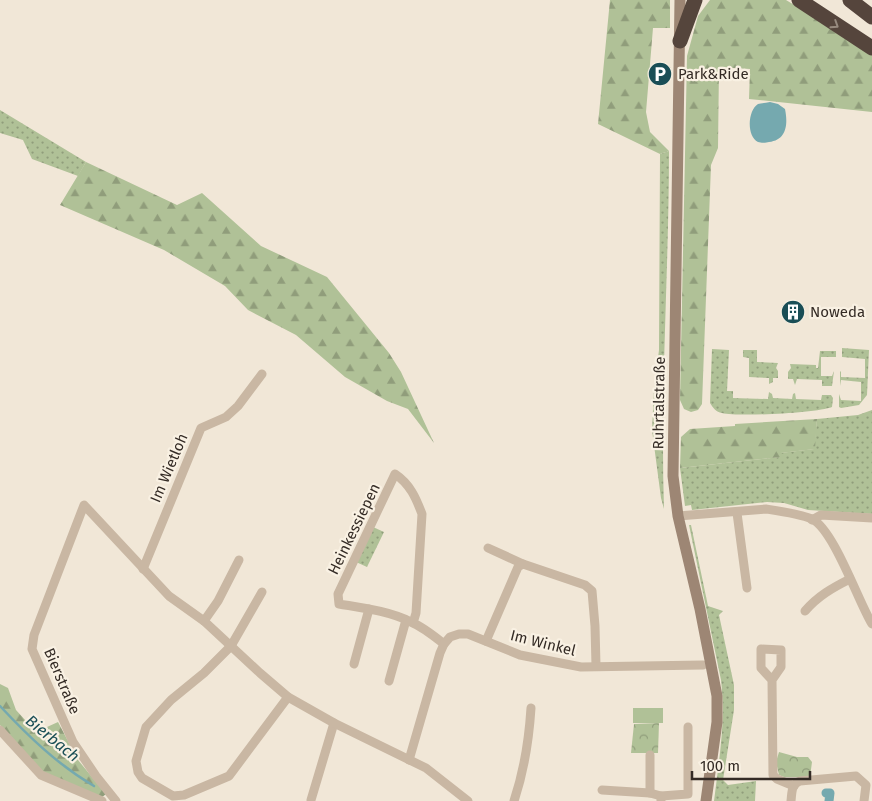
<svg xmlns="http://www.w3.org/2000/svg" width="872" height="801" viewBox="0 0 872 801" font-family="'Fira Sans',sans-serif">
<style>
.grass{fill:url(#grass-dots)}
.forest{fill:url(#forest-firs)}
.park{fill:url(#park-crowns)}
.pitch{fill:#b0c197}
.water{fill:#75a9af}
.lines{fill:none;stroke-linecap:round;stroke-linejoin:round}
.stream{stroke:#75a9af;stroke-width:2.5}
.canal{stroke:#75a9af;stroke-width:9}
.minor{stroke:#c9b7a3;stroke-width:9}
.secondary{stroke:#9d8674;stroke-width:11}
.motorway{stroke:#55453c;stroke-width:15}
.oneway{stroke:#978a7f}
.labels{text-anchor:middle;stroke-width:4.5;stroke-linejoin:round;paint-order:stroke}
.poi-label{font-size:15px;fill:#342b25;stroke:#f9f1e3;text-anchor:start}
.street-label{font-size:15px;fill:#342b25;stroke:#f9f1e3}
.water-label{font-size:16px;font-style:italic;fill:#1a4e56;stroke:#f9f1e3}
</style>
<defs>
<pattern id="grass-dots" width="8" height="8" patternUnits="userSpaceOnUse" patternTransform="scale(1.25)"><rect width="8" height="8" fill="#b0c197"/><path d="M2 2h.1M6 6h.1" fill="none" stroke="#909d7b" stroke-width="1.8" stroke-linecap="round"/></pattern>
<pattern id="forest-firs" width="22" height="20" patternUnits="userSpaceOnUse" patternTransform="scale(1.25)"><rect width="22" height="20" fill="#b0c197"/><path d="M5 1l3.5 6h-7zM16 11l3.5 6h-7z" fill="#909d7b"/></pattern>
<pattern id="park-crowns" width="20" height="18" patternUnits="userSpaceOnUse" patternTransform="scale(1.25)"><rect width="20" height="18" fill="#b0c197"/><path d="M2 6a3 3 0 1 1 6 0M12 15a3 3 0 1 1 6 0" fill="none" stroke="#909d7b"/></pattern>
</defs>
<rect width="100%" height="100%" fill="#f1e7d7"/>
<g class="grass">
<path d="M0,110L86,162L78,176L32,159L23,140L0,133Z"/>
<path d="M669,151C669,270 660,389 664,509L661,498L652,430L654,389L659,350L660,154Z"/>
<path d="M842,348L869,350L867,395L859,405L841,408L839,407V394L841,400L861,401V382L841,380L840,386V372L841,371V377L865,378V359L842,357Z"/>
<path d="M712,349L729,350L727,391H733V398L768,399L769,392L772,394L773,398L792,399L793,394L795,393L796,399L821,400L822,395H831L833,398L832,407C817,413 738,417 722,413C716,412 713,408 710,403Z"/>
<path d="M743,350H757V362L778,363L776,368L778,371V378H773V382L769,384V378L749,377V358L743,357Z"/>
<path d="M820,351H836V357H821V376H832L834,371L832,386H822V380L797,379L795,385L793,379H788V372L791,368L790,364L816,365V368H818Z"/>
<path d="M872,410V514L808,510L784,503L767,502L692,510L691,505L685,506L680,468L780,457V453L814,449L817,419L858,415Z"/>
<path d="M689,525H691L708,606L723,611L719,615L734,685V710L723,780L728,785L756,781L755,801H714C719,760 726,721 721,680Z"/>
<path d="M373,527L384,532L367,567L356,562Z"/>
</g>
<g class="forest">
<path d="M610,0H670V28H653L646,112L650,132L669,151L660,154L598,124Z"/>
<path d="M710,0H786L872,52V112L749,99L750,69L719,67L718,148L711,165L702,404L698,410L691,412L684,409L680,400L687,56L698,16Z"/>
<path d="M86,162L177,205L202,193L261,246L327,277L389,353L401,372L434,443L408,409L387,401L345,377L296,335L248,310L225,286L164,250L60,205Z"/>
<path d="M817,419L815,449L781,453V457L680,468L681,437L690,429L735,426V424Z"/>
<path d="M0,684L8,688L16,710L36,732L58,722L78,760L106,794L101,798L43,773L0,725Z"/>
</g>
<g class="park">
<path d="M659,723L658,753H631L634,724Z"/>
<path d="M779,752L797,757H808L812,762L810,777H784L779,775L776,762Z"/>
</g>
<rect class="pitch" x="633" y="708" width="30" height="15"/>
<path class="water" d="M770,102L778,104L785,109C788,124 787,140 769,142C766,143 761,143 758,142C746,136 748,110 758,104C761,103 766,103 770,102Z"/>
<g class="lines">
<path class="stream" d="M0,706C28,736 58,765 94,786"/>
<path class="canal" d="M826,793H830L829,801"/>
<g class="minor">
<path d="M737,513L747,588"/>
<path d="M678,516L766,509C779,511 800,514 812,519C834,530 858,601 872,624"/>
<path d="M812,520L821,515L872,518"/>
<path d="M488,548L523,564"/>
<path d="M143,569L201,428L226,417L238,406L262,374"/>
<path d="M262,592L231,646L204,673L171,700L146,727L136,761L138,772L142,778L173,796L184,795L229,776L288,697"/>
<path d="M805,611C818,596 832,588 850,579"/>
<path d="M204,621L218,601L239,560"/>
<path d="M413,623L416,613L422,514C416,498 410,484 395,474L338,594L339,604C363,608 389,611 411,622C423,627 434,636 444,644"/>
<path d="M486,641L518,567L523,564L585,585L592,591L595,626L596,666"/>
<path d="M354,664L369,609"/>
<path d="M772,680L761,668V649L781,650V667L772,680L773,775L777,779L794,786"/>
<path d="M389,681L406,620"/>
<path d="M0,730L41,775L102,801"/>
<path d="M409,760L440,653L444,644L450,637L459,634H468L520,655L581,667L703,665"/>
<path d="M602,790L650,793L661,796"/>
<path d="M650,793V755"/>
<path d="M311,800L334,723"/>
<path d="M116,801L96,776L73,742L32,649L34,635L84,505L169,596L204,621L260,673L288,697L334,723L426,768L468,801"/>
<path d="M514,801C524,771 529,739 531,708"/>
<path d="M661,801V796L688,794V727"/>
<path d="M791,801C792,793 791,784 800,781L856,776L866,785L864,801"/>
</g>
<path class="secondary" d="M680,0L673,476L678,516L700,609L717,696V722L706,801"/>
<g class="motorway">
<path d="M799,0L872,48"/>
<path d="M850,0L872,17"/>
<path d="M680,41L695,0"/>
</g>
</g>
<defs><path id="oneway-chevron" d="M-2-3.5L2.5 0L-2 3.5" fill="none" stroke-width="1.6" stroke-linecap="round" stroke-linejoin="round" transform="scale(1.25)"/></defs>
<use class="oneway" href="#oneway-chevron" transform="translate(835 25) rotate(33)"/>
<defs>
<g id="parking-disc" transform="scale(1.25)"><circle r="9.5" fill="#1a4e56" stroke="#f9f1e3"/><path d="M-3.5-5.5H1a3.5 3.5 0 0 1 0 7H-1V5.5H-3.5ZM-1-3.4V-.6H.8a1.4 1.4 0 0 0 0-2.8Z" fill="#fff"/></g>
<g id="building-disc" transform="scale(1.25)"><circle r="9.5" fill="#1a4e56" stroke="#f9f1e3"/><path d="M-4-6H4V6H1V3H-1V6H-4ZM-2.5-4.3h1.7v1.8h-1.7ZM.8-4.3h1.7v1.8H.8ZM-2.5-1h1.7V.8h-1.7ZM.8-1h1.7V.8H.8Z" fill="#fff"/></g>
</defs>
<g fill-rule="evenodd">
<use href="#parking-disc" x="660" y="74"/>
<use href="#building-disc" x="793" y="312"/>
</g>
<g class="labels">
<g class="poi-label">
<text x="678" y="79">Park&amp;Ride</text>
<text x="810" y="317">Noweda</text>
</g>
<g class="street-label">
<text transform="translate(659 403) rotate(-89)" y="5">Ruhrtalstraße</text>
<text transform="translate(169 468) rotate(-67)" y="5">Im Wietloh</text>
<text transform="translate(354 529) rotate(-64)" y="5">Heinkessiepen</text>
<text transform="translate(543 643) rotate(14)" y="5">Im Winkel</text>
<text transform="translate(62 681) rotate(67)" y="5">Bierstraße</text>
</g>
<g class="water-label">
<text transform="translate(53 738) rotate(39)" y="6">Bierbach</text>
</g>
</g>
<path d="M692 771v8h118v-8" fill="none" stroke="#342b25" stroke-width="2.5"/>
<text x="700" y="771" font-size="15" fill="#342b25" stroke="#f9f1e3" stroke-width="4" paint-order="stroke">100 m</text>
</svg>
